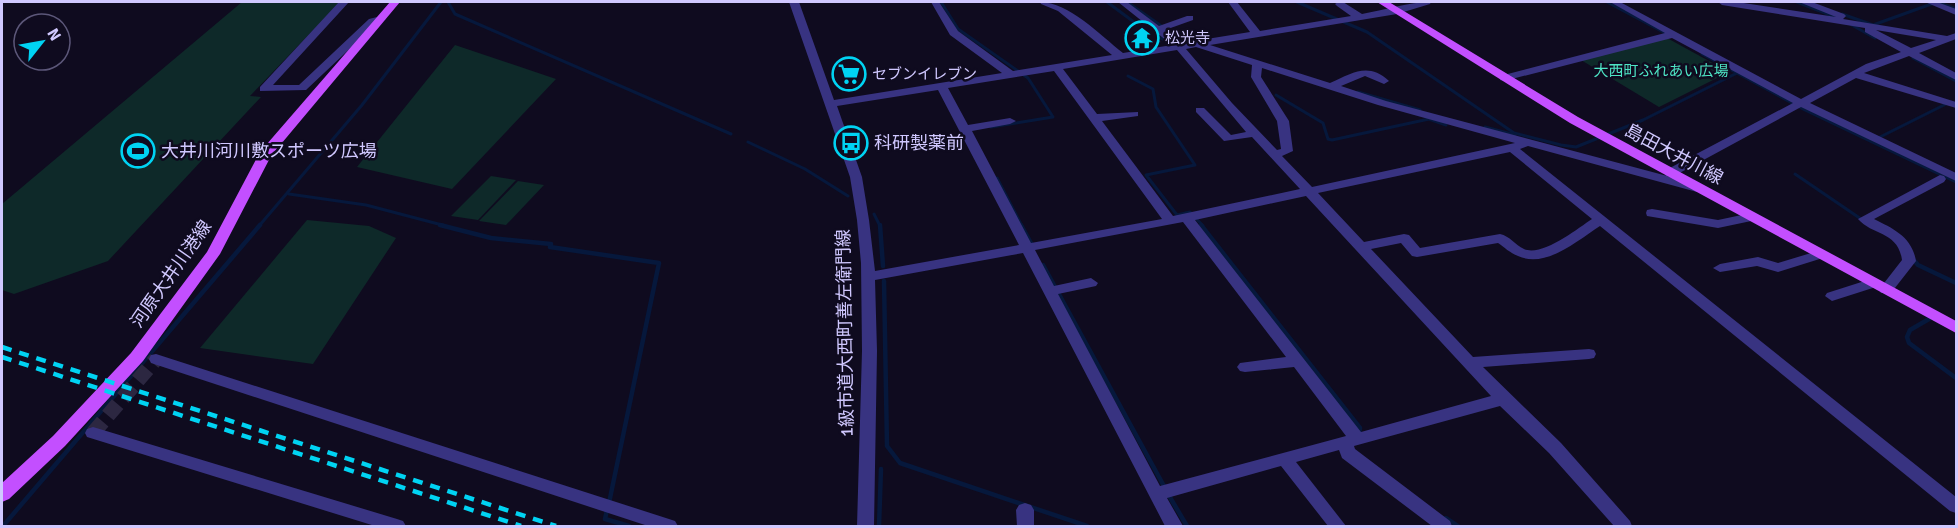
<svg xmlns="http://www.w3.org/2000/svg" width="1958" height="528" viewBox="0 0 1958 528" font-family="Signika,'Noto Sans JP',sans-serif">
<style>
.green{fill:#0e2929}
.lines{fill:none;stroke-linecap:round;stroke-linejoin:round}
.stream-far1{stroke:#06183c;stroke-width:3}
.stream{stroke:#06183c;stroke-width:4.5}
.building{fill:#201641}
.minor-tunnel{stroke:#2c2741;stroke-width:15;stroke-dasharray:15 8;stroke-linecap:butt}
.minor{fill:#383381;fill-rule:evenodd}
.major{fill:#c34fff;fill-rule:evenodd}
.rail{stroke:#00d3f3;stroke-width:4.5;stroke-dasharray:10 8;stroke-linecap:butt}
.labels{text-anchor:middle;stroke-width:5;stroke-linejoin:round;paint-order:stroke}
.far-poi-label{font-size:15px;fill:#d0c8ff;stroke:#0f0b1f;text-anchor:start}
.far-park-label{font-size:15px;fill:#4ee5c5;stroke:#0f0b1f}
.poi-label{font-size:18px;fill:#d0c8ff;stroke:#0f0b1f;text-anchor:start}
.street-label{font-size:18px;fill:#d0c8ff;stroke:#0f0b1f}
</style>
<rect width="100%" height="100%" fill="#0f0b1f"/>
<g class="green">
<path d="M242,2H340L250,96L261,97L108,261L14,294L2,290V204Z"/>
<path d="M1667,38L1729,72L1659,107L1581,60Z"/>
<path d="M455,45L556,79L452,189L357,167Z"/>
<path d="M491,176L516,180L478,220L451,216Z"/>
<path d="M518,181L544,185L506,225L479,221Z"/>
<path d="M307,220L369,226L396,238L313,364L200,348Z"/>
</g>
<g class="lines">
<g class="stream-far1">
<path d="M448,2L455,14L731,134"/>
<path d="M941,2L958,29L1028,78L1053,117L991,127"/>
<path d="M1107,2L1142,28L1170,43L1189,39"/>
<path d="M1127,2L1170,32L1199,42"/>
<path d="M1297,2L1367,32L1514,133L1561,145L1576,147L1643,120L1737,73L1805,110L1956,182"/>
<path d="M1607,2L1667,34"/>
<path d="M1797,2L1838,18"/>
<path d="M1937,2L1956,9"/>
<path d="M1842,14L1873,25L1937,2"/>
<path d="M1850,24L1875,38"/>
<path d="M1702,54L1737,73"/>
<path d="M1913,58L1956,81"/>
<path d="M1128,76L1153,89L1156,107L1195,165L1146,175L1177,215L1190,212L1203,226"/>
<path d="M1358,92L1420,110"/>
<path d="M1276,95L1323,123L1328,139L1332,140L1429,119L1446,125"/>
<path d="M1485,127L1515,135"/>
<path d="M1880,137L1946,104"/>
<path d="M748,142L805,169L848,196"/>
<path d="M1795,174L1864,221"/>
<path d="M997,178L1022,226"/>
<path d="M289,194L366,205L446,226"/>
<path d="M874,214L880,226"/>
<path d="M259,226L362,105L441,2"/>
</g>
<g class="stream">
<path d="M440,225L491,238L551,244L550,247L659,263L609,503"/>
<path d="M880,225L883,266"/>
<path d="M1021,225L1032,245"/>
<path d="M1201,225L1360,428L1359,434"/>
<path d="M1912,258L1918,265L1956,283"/>
<path d="M1043,265L1165,488"/>
<path d="M884,281L887,446L900,463L1087,526"/>
<path d="M1929,319L1910,330L1907,337L1909,343L1956,378"/>
<path d="M1168,494L1187,526"/>
<path d="M607,510L605,519L629,526"/>
<path d="M1446,518L1458,526"/>
<path d="M3,526L260,225"/>
<path d="M879,526L881,469"/>
</g>
</g>
<path class="building" d="M1137,28L1161,42L1146,47L1123,34Z"/>
<g class="lines">
<path class="minor-tunnel" d="M93,433L156,359"/>
<g class="minor">
<path d="M339,2H349L273,85H299L369,19L381,16L386,19L377,23L306,90L260,91V87Z"/>
<path d="M789,2H799L834,100L1002,73L950,35L931,2H939L958,31L1013,71L1112,55L1058,11L1041,4L1040,2C1069,2 1100,35 1123,53L1172,45L1118,2H1127L1159,26L1187,16H1193V20L1165,30L1182,43L1250,32L1228,2H1237L1260,31L1351,16L1337,6L1335,4L1338,2H1343L1362,14C1384,10 1409,2 1431,2L1430,4L1397,14L1210,45L1330,83C1353,73 1368,62 1389,81L1384,84L1365,76L1341,86L1386,101L1701,185L1703,188L1701,191L1697,192L1528,146L1520,149L1956,497V513L1950,511L1600,226C1578,240 1546,269 1518,256C1510,253 1504,247 1498,243L1417,257L1412,256L1401,243L1371,249L1473,357L1589,349L1594,350L1596,354L1594,358L1589,359L1483,367L1561,443L1630,521L1632,526H1614L1549,453L1500,406L1354,446L1355,449L1450,521L1452,526H1432L1342,458L1339,450L1296,462L1346,526H1328L1281,466L1167,498L1183,526H1165L1023,253L875,280L877,351L874,526H857L862,351L861,263L857,220L850,177ZM1196,47L1252,65L1251,77L1277,121L1281,149L1277,150L1232,103L1186,49ZM1177,50L1246,132L1231,135L1204,108H1196V112L1224,141L1252,137L1300,189L1173,216L1102,121L1138,116V112L1097,114L1063,69ZM1262,68L1378,105L1515,143L1312,187L1282,156L1293,151L1289,121L1261,77ZM1054,71L1162,219L1031,243L972,131L1010,124L1016,121L1010,118L968,125L948,88ZM938,90L1019,245L875,271L869,220L862,177L837,106ZM1510,152L1592,219C1577,229 1542,257 1524,249C1515,245 1510,236 1500,234L1420,248L1409,235L1404,234L1364,242L1318,193ZM1306,196L1491,396L1361,432L1195,220ZM1183,222L1286,357L1240,363L1237,367L1240,371L1245,372L1294,367L1346,436L1160,486L1058,294L1096,286L1098,283L1091,278L1054,286L1035,250Z"/>
<path d="M1610,2H1620L1801,99L1866,64L1901,52L1865,32V28L1722,5L1718,2H1737L1836,17L1799,2H1812L1844,14L1846,16L1843,19L1947,36L1956,33V39L1919,53L1956,73V80L1909,56L1864,73L1956,102V108L1856,78L1810,103L1956,173V181L1801,107L1674,176H1666L1664,173L1666,170L1793,103L1672,38L1504,81L1500,80V76L1665,33ZM1876,30L1936,40L1911,48Z"/>
<path d="M1925,2H1937L1956,9V15Z"/>
<path d="M1940,175L1944,176L1946,179L1944,182L1874,219C1894,229 1912,237 1916,261L1891,293H1881L1879,290L1881,287L1902,260C1898,231 1873,236 1858,219Z"/>
<path d="M1652,209L1718,220L1751,213L1757,217L1756,220L1718,228L1647,216L1646,213L1647,210Z"/>
<path d="M1821,250L1828,254L1826,257L1778,272L1757,266L1720,272L1713,268L1720,264L1758,257L1778,263Z"/>
<path d="M1874,278L1881,283L1879,286L1832,301L1825,296L1827,293Z"/>
<path d="M156,354L669,519L675,521L678,526H648L151,363L149,359L151,355Z"/>
<path d="M93,427L397,519L403,521L406,526H375L87,437L85,433L87,429Z"/>
<path d="M1025,503L1031,505L1034,510V526H1017L1016,510L1019,505Z"/>
</g>
<g class="major">
<path d="M390,2H400L271,156L220,254L143,361L65,446L9,499L2,502V483L53,436L131,353L207,252L260,152Z"/>
<path d="M1377,2H1389L1578,117L1956,321V333L1570,123Z"/>
</g>
<g class="rail">
<path d="M2,347L556,526"/>
<path d="M2,357L521,526"/>
</g>
</g>
<defs>
<g id="temple-ring" transform="scale(1.725)"><circle r="9.5" fill="#0f0b1f" stroke="#00d3f3" stroke-width="1.5"/><path d="M0-6L5-2H3V0L6.5 2.5H4V6H1.5V3h-3V6H-4V2.5H-6.5L-3 0V-2H-5Z" fill="#00d3f3"/></g>
<g id="supermarket-ring" transform="scale(1.725)"><circle r="9.5" fill="#0f0b1f" stroke="#00d3f3" stroke-width="1.5"/><path d="M-6-5.5h2.5l.6 2H6L4.5 2H-2.5L-4.4-4H-6ZM-1.5 3.2a1.3 1.3 0 1 0 .1 0ZM3 3.2a1.3 1.3 0 1 0 .1 0Z" fill="#00d3f3"/></g>
<g id="bus-ring" transform="scale(1.725)"><circle r="9.5" fill="#0f0b1f" stroke="#00d3f3" stroke-width="1.5"/><path d="M-5-6H5V4H4V6H2V4H-2V6H-4V4H-5ZM-3.5-4V0h7V-4ZM-3.5 1.2v1.5H-2V1.2ZM2 1.2v1.5H3.5V1.2Z" fill="#00d3f3"/></g>
<g id="stadium-ring" transform="scale(1.725)"><circle r="9.5" fill="#0f0b1f" stroke="#00d3f3" stroke-width="1.5"/><path d="M0-5a6.5 5 0 1 0 0 10a6.5 5 0 1 0 0-10ZM-3.5-1.8h7v3.6h-7Z" fill="#00d3f3"/></g>
</defs>
<g fill-rule="evenodd">
<use href="#temple-ring" x="1142" y="38"/>
<use href="#supermarket-ring" x="849" y="74"/>
<use href="#bus-ring" x="851" y="143"/>
<use href="#stadium-ring" x="138" y="151"/>
</g>
<g class="labels">
<g class="far-poi-label">
<text x="1165" y="43">松光寺</text>
<text x="872" y="79">セブンイレブン</text>
</g>
<g class="far-park-label">
<text x="1661" y="76">大西町ふれあい広場</text>
</g>
<g class="poi-label">
<text x="874" y="149">科研製薬前</text>
<text x="161" y="157">大井川河川敷スポーツ広場</text>
</g>
<g class="street-label">
<text transform="translate(1674 154) rotate(28)" y="6">島田大井川線</text>
<text transform="translate(171 274) rotate(-55)" y="6">河原大井川港線</text>
<text transform="translate(845 333) rotate(-91)" y="6">1級市道大西町善左衛門線</text>
</g>
</g>
<rect width="1958" height="528" fill="none" stroke="#d0c8ff" stroke-width="6"/>
<g transform="translate(42 42) rotate(59)"><circle r="28" fill="#0f0b1f" stroke="#5c5779" stroke-width="1.5"/>
<path d="M0-4.5L10 22L0 15L-10 22Z" fill="#00d3f3"/>
<text y="-9" font-size="16" font-weight="bold" text-anchor="middle" fill="#d0c8ff">N</text>
</g>
</svg>
